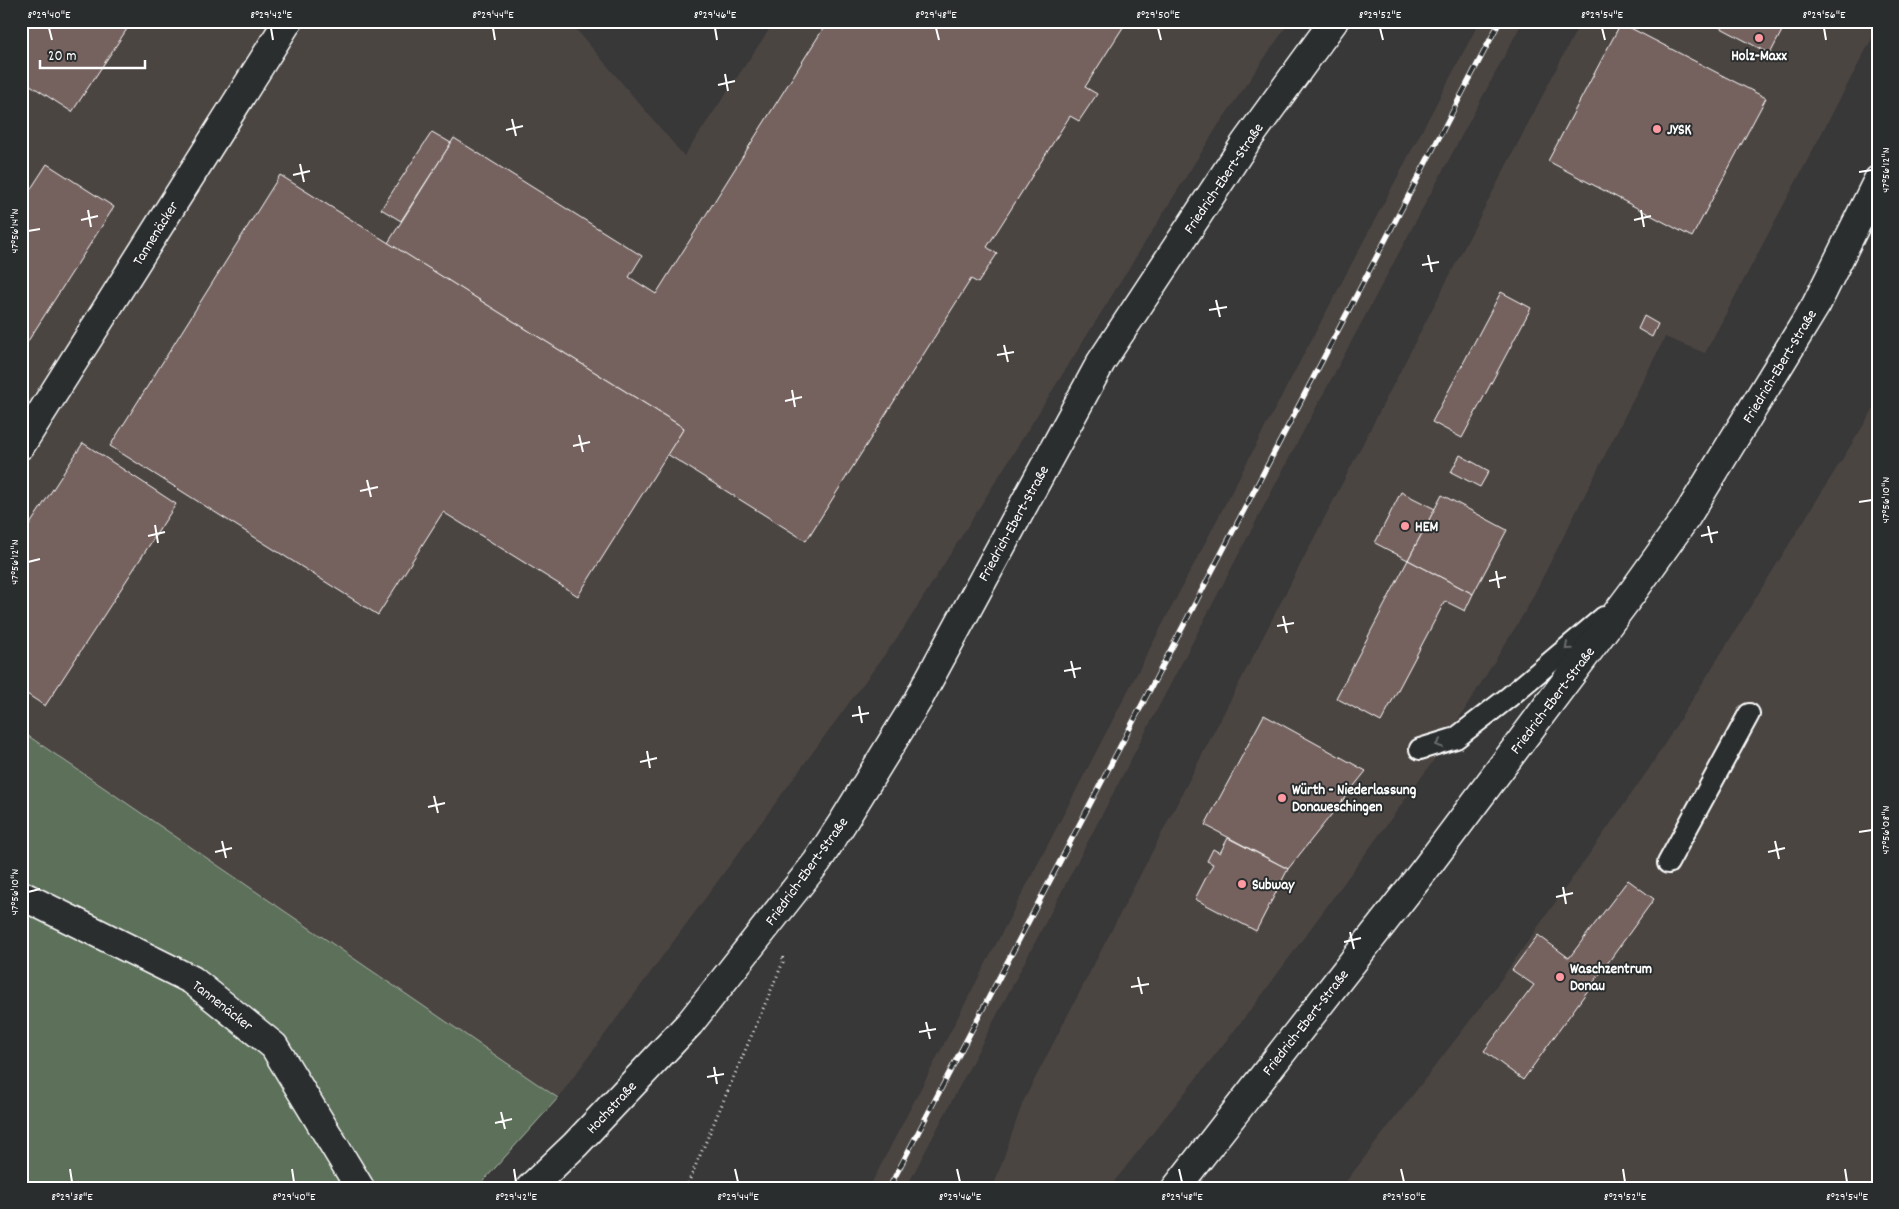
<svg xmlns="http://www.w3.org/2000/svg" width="1899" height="1209" viewBox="0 0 1899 1209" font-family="Dekko,sans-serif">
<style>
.built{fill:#4b4543}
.green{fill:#5c705a;stroke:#aeb8ac}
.building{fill:#75625e;stroke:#fff}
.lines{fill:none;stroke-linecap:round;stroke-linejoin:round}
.service-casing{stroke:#fff;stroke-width:24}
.minor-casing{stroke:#fff;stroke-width:31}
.tertiary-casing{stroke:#fff;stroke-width:31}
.secondary-casing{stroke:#fff;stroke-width:31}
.path{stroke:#fff;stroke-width:3;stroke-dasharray:1 4;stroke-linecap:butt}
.service{stroke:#2a2d2e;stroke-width:20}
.minor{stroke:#2a2d2e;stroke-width:28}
.tertiary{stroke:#2a2d2e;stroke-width:28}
.secondary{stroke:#2a2d2e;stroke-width:28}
.rail-casing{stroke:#fff;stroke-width:5.5}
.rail{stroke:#2a2d2e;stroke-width:4;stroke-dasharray:11;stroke-linecap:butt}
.oneway{stroke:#6a6c6d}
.ticks{fill:none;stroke:#fff;stroke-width:2}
.poi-dot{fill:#ff9aa2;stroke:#2a2d2e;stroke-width:2}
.labels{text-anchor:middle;stroke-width:4;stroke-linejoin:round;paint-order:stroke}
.poi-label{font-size:15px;font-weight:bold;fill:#fff;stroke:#2a2d2e;text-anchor:start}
.street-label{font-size:15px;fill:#fff;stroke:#2a2d2e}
.neatline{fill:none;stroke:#fff;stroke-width:2}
.ticks-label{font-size:12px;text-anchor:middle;fill:#fff}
</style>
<rect width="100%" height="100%" fill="#393838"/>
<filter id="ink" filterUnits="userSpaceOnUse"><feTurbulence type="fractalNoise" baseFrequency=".02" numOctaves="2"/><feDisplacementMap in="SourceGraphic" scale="10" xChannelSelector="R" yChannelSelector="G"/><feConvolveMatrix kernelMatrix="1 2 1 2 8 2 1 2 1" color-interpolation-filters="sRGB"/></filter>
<g filter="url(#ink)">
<g class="built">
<path d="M21,21H569L684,156L775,21H1290L1219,124L902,631L558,1098L21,731Z"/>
<path d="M1480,21H1523L1297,443L906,1188H869L1268,422Z"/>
<path d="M1581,21H1878V27L1705,353L1665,337L1526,610L1431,764L1256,1003L1109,1188H993L1023,1102Z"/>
<path d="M1878,402V1188H1341L1493,991L1649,769Z"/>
</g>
<path class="green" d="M21,731L558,1098L477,1188H21Z"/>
<g class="building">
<path d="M21,21H121L129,26L72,112L21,79Z"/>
<path d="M828,21H1127L1085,87L1097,94L1079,121L1070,116L987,247L997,254L978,283L971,279L806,541L667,454L684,428L388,243L454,138L642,256L629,277L656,294Z"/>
<path d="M1708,21H1787L1770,54Z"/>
<path d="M1621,23L1766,98L1692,237L1548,161Z"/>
<path d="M432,132L451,143L401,221L381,209Z"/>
<path d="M47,164L114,207L21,352V204Z"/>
<path d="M280,175L684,428L578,596L443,512L378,615L110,446Z"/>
<path d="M1501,292L1531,308L1462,438L1432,422Z"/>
<path d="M1644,316L1658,324L1652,337L1638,329Z"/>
<path d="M83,443L176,504L45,706L21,690V538Z"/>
<path d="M1460,455L1489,471L1480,487L1451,472Z"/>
<path d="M1401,492L1435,509L1408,560L1375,543Z"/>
<path d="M1442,495L1507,530L1473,594L1408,560Z"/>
<path d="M1408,560L1473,594L1465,611L1445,601L1381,722L1336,698Z"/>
<path d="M1264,715L1366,771L1288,869L1205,825Z"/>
<path d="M1228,838L1288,869L1256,931L1195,899L1213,864L1207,861L1213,849L1220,853Z"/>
<path d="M1628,880L1654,899L1523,1080L1484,1051L1534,985L1512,970L1538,935L1569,958Z"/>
</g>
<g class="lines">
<g class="service-casing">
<g id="service">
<path d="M1420,749L1456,738L1509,697L1604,617"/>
<path d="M1668,863L1749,714"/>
</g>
</g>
<g class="minor-casing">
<g id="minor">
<path d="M21,445L288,21"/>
<path d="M21,895L192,980L274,1046L360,1188"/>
</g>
</g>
<g class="tertiary-casing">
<path id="tertiary" d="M530,1188L575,1145L690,1023L817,862L843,822L918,700L1101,362L1246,142L1334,21"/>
</g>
<g class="secondary-casing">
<path id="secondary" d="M1176,1188L1426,868L1632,593L1687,516L1816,305L1878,180"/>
</g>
<path class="path" d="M686,1188L784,960L782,957"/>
<use href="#service" class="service"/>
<use href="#minor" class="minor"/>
<use href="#tertiary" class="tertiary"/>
<use href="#secondary" class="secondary"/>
<g class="rail-casing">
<path id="rail" d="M889,1188L1500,21"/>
</g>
<use href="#rail" class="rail"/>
</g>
<defs><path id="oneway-chevron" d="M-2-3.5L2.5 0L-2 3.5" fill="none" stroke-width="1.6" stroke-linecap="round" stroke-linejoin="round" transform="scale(1.25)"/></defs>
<g class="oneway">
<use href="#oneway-chevron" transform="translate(1568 647) rotate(140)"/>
<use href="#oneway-chevron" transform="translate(1439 744) rotate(164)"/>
</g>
</g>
<path class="ticks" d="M49,28L52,40M271,28L273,40M493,28L495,40M715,28L717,40M936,28L939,40M1158,28L1161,40M1380,28L1383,40M1602,28L1605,40M1824,28L1826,40M725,74L728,91M718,85L735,81M512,119L516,136M506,130L523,126M300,164L304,182M1859,172L1872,170M293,175L310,171M88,210L91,227M1641,210L1644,227M81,220L98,216M1634,220L1651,216M28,231L40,229M1428,255L1432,272M1422,265L1439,262M1216,300L1220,317M1209,310L1227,307M1004,345L1008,362M997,355L1014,352M792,390L795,407M785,401L802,397M579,435L583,452M573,446L590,442M367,480L371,497M360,491L378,487M1859,502L1872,500M155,525L158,543M1708,526L1712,543M148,536L165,532M1701,536L1718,532M28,562L40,559M1496,571L1499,588M1489,581L1506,577M1283,616L1287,633M1277,626L1294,623M1071,661L1075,678M1064,671L1081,668M859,706L862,723M852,716L869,713M647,751L650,768M640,762L657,758M434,796L438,813M428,807L445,803M1859,832L1872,830M222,841L226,858M1775,841L1779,859M215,852L232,848M1768,852L1785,848M1563,887L1566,904M28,892L40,889M1556,897L1573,893M1350,932L1354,949M1344,942L1361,938M1138,977L1142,994M1131,987L1149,984M926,1022L930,1039M919,1032L936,1029M714,1067L717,1084M707,1077L724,1074M501,1112L505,1129M495,1123L512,1119M70,1169L72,1182M292,1169L294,1182M514,1169L516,1182M735,1169L738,1182M957,1169L960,1182M1179,1169L1182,1182M1401,1169L1404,1182M1623,1169L1625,1182M1845,1169L1847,1182"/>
<g class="poi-dot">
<circle cx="1759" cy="38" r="5"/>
<circle cx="1657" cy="129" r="5"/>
<circle cx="1405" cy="526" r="5"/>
<circle cx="1282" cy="798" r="5"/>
<circle cx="1242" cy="884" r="5"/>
<circle cx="1560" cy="977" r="5"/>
</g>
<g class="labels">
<g class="poi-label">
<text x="1759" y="60" text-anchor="middle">Holz-Maxx</text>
<text x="1667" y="134">JYSK</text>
<text x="1415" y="531">HEM</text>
<text x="1292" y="794">Würth - Niederlassung<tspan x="1292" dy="17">Donaueschingen</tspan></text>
<text x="1252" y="889">Subway</text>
<text x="1570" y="973">Waschzentrum<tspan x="1570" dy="17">Donau</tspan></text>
</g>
<g class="street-label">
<text transform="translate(1223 178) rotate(-56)" y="5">Friedrich-Ebert-Straße</text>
<text transform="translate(155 233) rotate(-58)" y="5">Tannenäcker</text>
<text transform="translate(1779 366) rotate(-59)" y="5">Friedrich-Ebert-Straße</text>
<text transform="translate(1013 523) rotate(-61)" y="5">Friedrich-Ebert-Straße</text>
<text transform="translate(1552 700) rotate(-53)" y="5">Friedrich-Ebert-Straße</text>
<text transform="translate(806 871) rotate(-54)" y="5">Friedrich-Ebert-Straße</text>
<text transform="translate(223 1005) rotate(38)" y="5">Tannenäcker</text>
<text transform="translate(1305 1022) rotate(-52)" y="5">Friedrich-Ebert-Straße</text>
<text transform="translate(611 1107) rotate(-47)" y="5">Hochstraße</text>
</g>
</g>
<rect width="1899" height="1209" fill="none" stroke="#2a2d2e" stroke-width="55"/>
<path d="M40 60v8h105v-8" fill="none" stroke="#ffffff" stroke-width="2.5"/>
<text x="48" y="60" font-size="15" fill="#ffffff" stroke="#2a2d2e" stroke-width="4" paint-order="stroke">20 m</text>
<rect x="28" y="28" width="1844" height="1154" class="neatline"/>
<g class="ticks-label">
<text x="49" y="18">8°29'40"E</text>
<text x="271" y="18">8°29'42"E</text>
<text x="493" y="18">8°29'44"E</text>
<text x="715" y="18">8°29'46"E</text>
<text x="936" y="18">8°29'48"E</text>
<text x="1158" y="18">8°29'50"E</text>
<text x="1380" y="18">8°29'52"E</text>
<text x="1602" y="18">8°29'54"E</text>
<text x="1824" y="18">8°29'56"E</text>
<text transform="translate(1885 170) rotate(-90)" y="4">47°56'12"N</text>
<text transform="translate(14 231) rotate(-90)" y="4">47°56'14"N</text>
<text transform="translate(1885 500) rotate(-90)" y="4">47°56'10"N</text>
<text transform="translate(14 562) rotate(-90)" y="4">47°56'12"N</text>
<text transform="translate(1885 830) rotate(-90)" y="4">47°56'08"N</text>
<text transform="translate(14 892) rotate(-90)" y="4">47°56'10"N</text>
<text x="72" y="1200">8°29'38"E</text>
<text x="294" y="1200">8°29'40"E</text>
<text x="516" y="1200">8°29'42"E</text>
<text x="738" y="1200">8°29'44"E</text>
<text x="960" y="1200">8°29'46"E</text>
<text x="1182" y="1200">8°29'48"E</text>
<text x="1404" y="1200">8°29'50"E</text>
<text x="1625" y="1200">8°29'52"E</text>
<text x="1847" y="1200">8°29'54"E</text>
</g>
</svg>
